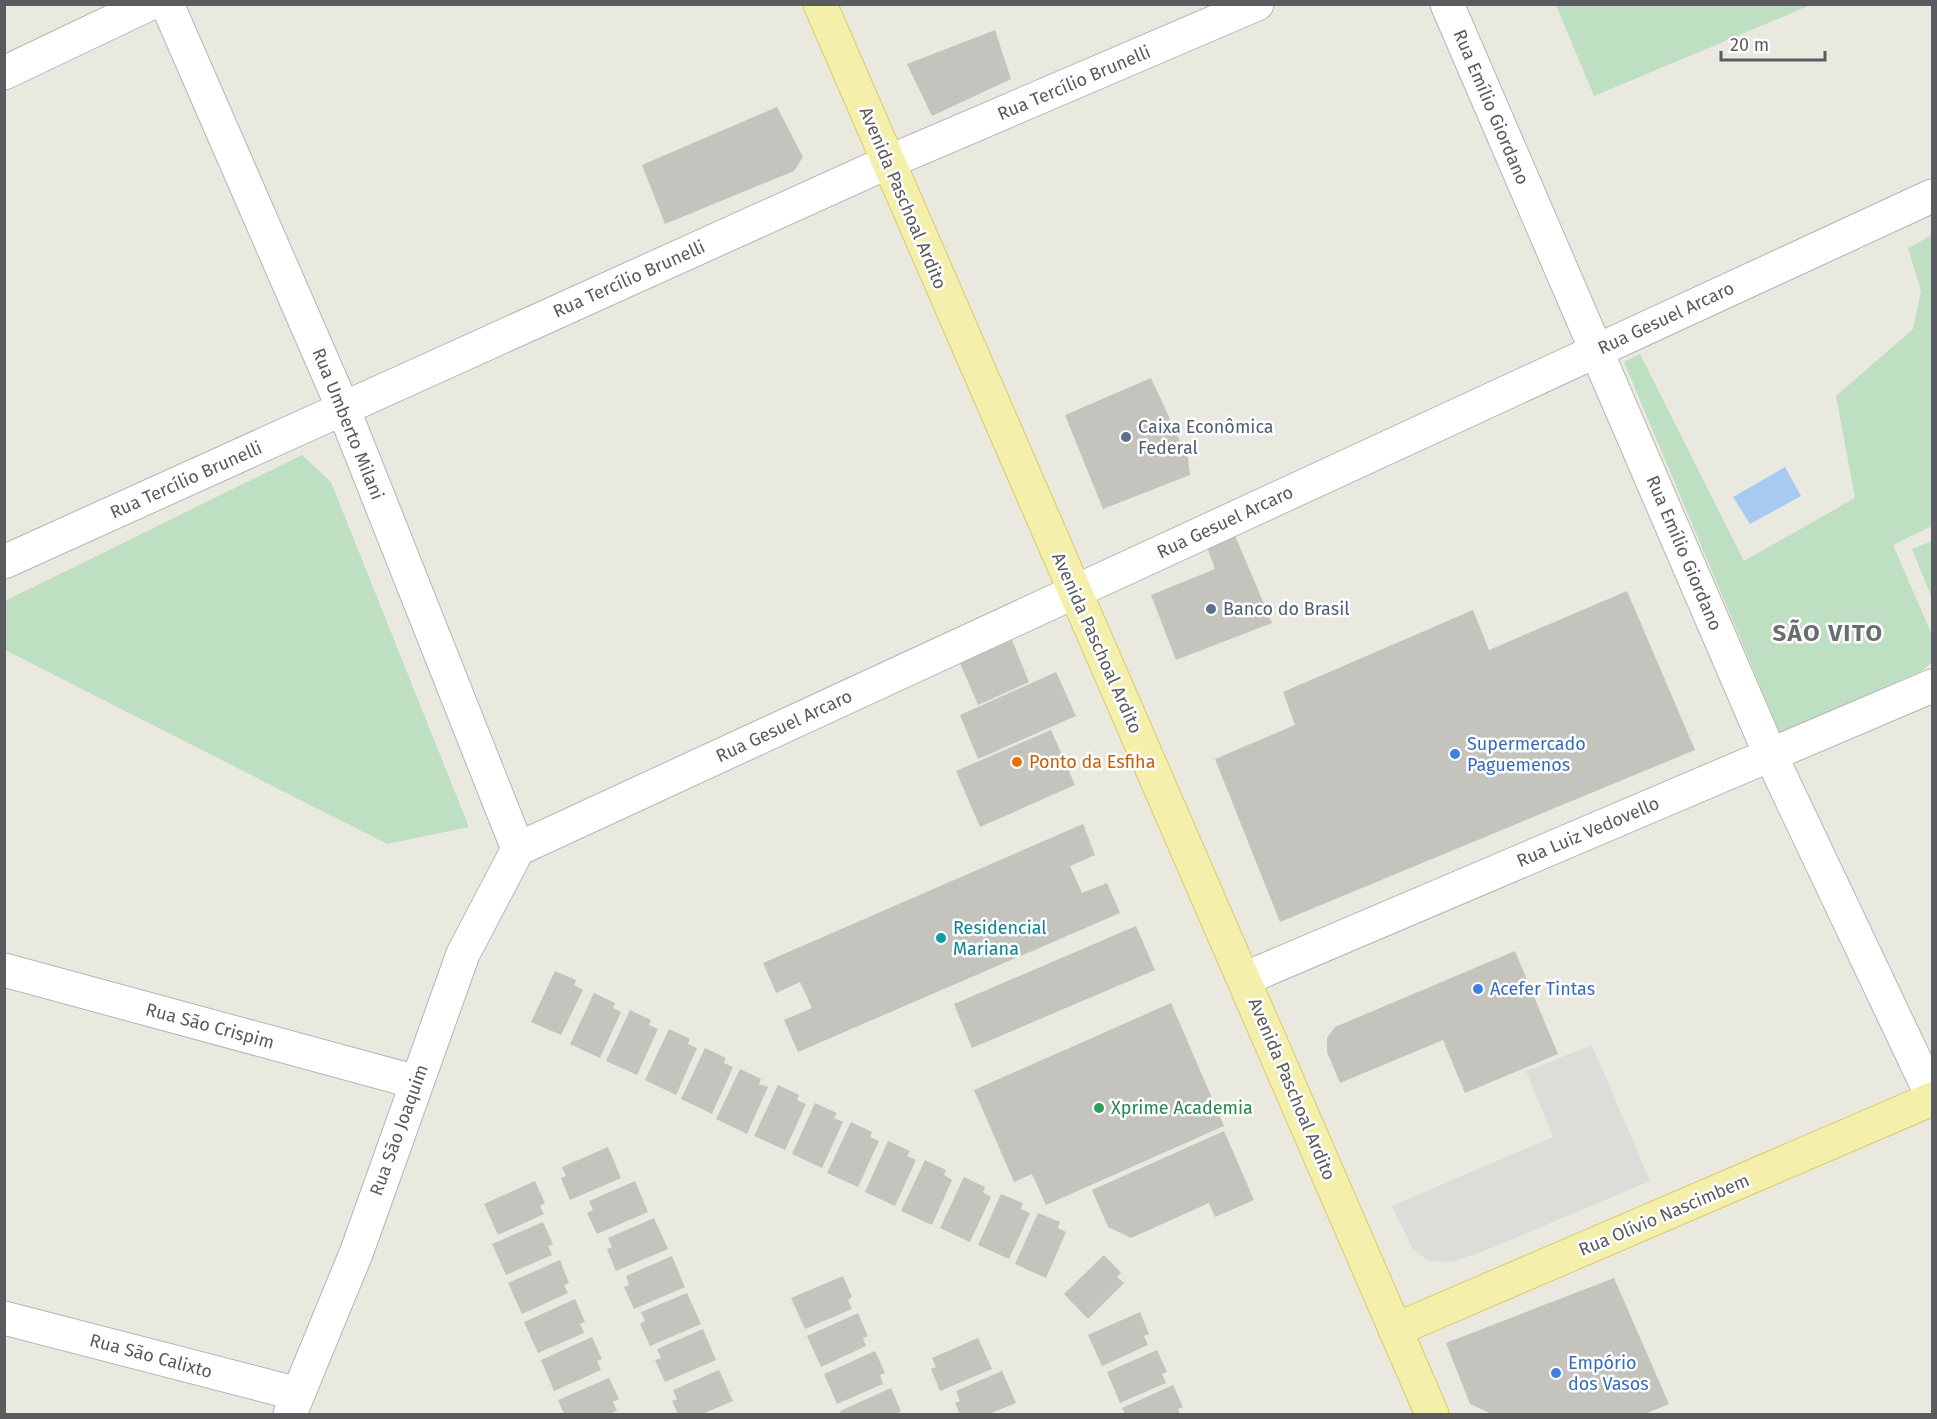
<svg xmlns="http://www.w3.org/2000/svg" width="1937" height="1419" viewBox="0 0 1937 1419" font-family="'Fira Sans',sans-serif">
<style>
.industrial{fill:#dddcd8}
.green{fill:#bfdfc3}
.water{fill:#a7caf3}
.building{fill:#c5c3bd}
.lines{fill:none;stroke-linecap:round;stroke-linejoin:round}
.minor-casing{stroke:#b3b5b9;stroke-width:35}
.major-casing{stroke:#dec965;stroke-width:35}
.minor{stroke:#fff;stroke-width:33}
.major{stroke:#f4f0ac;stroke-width:33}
.service-dot{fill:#5c6f8a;stroke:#fff;stroke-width:2}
.shop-dot{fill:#3f7fe0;stroke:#fff;stroke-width:2}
.food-dot{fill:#e8710a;stroke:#fff;stroke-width:2}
.culture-dot{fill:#0f9aa8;stroke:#fff;stroke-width:2}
.leisure-dot{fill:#2e9e5b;stroke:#fff;stroke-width:2}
.labels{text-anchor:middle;stroke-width:5;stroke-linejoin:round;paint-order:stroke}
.street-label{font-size:18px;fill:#595b5f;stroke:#fff}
.service-label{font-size:18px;fill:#4e5e75;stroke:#fff;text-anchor:start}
.shop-label{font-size:18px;fill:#366cbe;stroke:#fff;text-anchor:start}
.food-label{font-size:18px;fill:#c56008;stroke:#fff;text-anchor:start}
.culture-label{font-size:18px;fill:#0d838f;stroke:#fff;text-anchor:start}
.leisure-label{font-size:18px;fill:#27864d;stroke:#fff;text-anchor:start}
.district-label{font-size:24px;font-weight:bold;letter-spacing:1.5px;fill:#6a6d71;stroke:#fff}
</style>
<rect width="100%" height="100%" fill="#eae9e0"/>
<path class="industrial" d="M1592,1045L1650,1181L1489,1249L1452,1262L1428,1261L1413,1249L1392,1206L1553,1137L1526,1071Z"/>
<g class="green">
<path d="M1556,5H1811L1594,96Z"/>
<path d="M1932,235V526L1893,545L1932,635V662L1922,671L1780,733L1624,362L1640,354L1744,561L1855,498L1836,396L1913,329L1921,291L1908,248Z"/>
<path d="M302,455L331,482L469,827L387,844L5,650V601Z"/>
<path d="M1932,541V598L1912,549Z"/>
</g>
<path class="water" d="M1785,467L1801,496L1750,524L1733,497Z"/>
<g class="building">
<path d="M995,30L1011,79L932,116L907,64Z"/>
<path d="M777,107L803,157L794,171L665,224L642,165Z"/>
<path d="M1151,378L1188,458L1190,475L1103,509L1065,415Z"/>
<path d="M1234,533L1272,623L1176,660L1151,595L1215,569L1207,547Z"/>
<path d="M1627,591L1695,750L1280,922L1215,759L1295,725L1283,692L1473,610L1489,650Z"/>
<path d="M1012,640L1029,682L978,705L960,663Z"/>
<path d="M1056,672L1076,716L978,759L960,715Z"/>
<path d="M1051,730L1075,785L980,827L956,771Z"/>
<path d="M1083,824L1095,855L1070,866L1082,893L1107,883L1120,913L798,1052L784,1020L812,1008L800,982L776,993L763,963Z"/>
<path d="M1136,926L1155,970L972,1048L954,1004Z"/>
<path d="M1515,951L1558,1054L1465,1093L1443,1040L1340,1083L1327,1052V1038L1335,1027Z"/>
<path d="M555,971L576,980L574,985L583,990L561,1035L531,1022Z"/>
<path d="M594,993L615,1003L613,1008L621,1012L600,1058L570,1044Z"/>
<path d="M1171,1003L1224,1126L1046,1205L1032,1174L1014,1182L974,1090Z"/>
<path d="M630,1010L651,1020L649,1025L658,1029L637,1075L606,1061Z"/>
<path d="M669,1029L690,1039L688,1044L697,1048L676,1095L645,1080Z"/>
<path d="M705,1048L726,1058L724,1063L733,1067L712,1114L681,1099Z"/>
<path d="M740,1069L761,1079L759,1084L768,1087L747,1134L716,1119Z"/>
<path d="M778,1085L799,1095L797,1100L806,1104L785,1150L754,1136Z"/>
<path d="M815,1103L837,1113L834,1118L843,1122L822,1168L792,1154Z"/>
<path d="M851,1122L872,1132L870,1137L879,1141L858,1187L827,1173Z"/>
<path d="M1224,1131L1254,1200L1215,1217L1209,1203L1131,1238L1108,1227L1092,1190Z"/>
<path d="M888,1141L910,1151L907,1156L916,1160L895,1206L865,1192Z"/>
<path d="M608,1147L621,1178L570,1200L561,1178L566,1176L562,1167Z"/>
<path d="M925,1160L946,1170L944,1175L952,1180L932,1225L901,1211Z"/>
<path d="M964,1177L985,1187L983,1192L991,1197L970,1242L940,1228Z"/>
<path d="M535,1181L545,1203L540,1206L544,1214L498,1235L484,1204Z"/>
<path d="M635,1181L648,1212L597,1234L587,1213L593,1210L589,1201Z"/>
<path d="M1001,1194L1023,1203L1021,1209L1030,1213L1009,1259L978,1245Z"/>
<path d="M1038,1213L1060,1222L1058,1228L1066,1232L1046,1278L1015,1264Z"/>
<path d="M654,1218L668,1249L616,1271L607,1249L612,1247L608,1238Z"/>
<path d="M543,1222L553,1244L548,1246L552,1255L506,1275L492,1244Z"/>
<path d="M1104,1255L1121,1273L1117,1277L1124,1283L1088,1319L1064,1294Z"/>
<path d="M672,1256L685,1287L634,1309L624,1287L629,1285L626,1276Z"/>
<path d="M560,1260L569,1283L564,1285L568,1293L522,1314L508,1283Z"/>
<path d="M843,1276L852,1297L848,1300L852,1309L805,1329L791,1298Z"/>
<path d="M1614,1278L1669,1404L1645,1414H1492L1470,1404L1446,1343Z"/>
<path d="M687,1293L701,1324L650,1346L640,1324L645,1321L641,1312Z"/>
<path d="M575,1299L585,1322L580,1324L584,1333L538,1353L524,1322Z"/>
<path d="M1140,1312L1149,1334L1144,1336L1148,1345L1102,1366L1088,1335Z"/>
<path d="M858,1313L868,1336L863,1338L866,1346L821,1367L807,1336Z"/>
<path d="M703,1329L716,1360L665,1382L655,1360L661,1358L657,1349Z"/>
<path d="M592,1337L602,1359L597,1361L601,1370L554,1391L541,1360Z"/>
<path d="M978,1338L992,1369L940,1391L931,1369L936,1367L932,1358Z"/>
<path d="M1157,1350L1167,1372L1162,1374L1166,1383L1120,1403L1107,1372Z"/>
<path d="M875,1351L885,1373L880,1375L883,1384L837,1404L824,1374Z"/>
<path d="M719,1370L733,1401L702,1414H678L672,1401L677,1399L673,1390Z"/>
<path d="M1002,1371L1016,1403L989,1414H960L955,1403L960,1401L956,1391Z"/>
<path d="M609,1378L619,1399L613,1402L617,1411L609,1414H564L558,1400Z"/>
<path d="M1173,1385L1183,1407L1178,1409L1180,1414H1125L1122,1408Z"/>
<path d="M891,1388L901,1411L896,1414H841L840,1411Z"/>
</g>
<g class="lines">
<g class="minor-casing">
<g id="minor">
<path d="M167,4L343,408L518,849"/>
<path d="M1447,4L1770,754L1932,1096"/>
<path d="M4,73L149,4"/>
<path d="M4,562L886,163L1257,4"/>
<path d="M518,849L1932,196"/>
<path d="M4,970L416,1082"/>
<path d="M1244,979L1932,686"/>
<path d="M4,1318L298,1394"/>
<path d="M290,1414L357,1251L463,954L518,849"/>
</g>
</g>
<g class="major-casing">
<g id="major">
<path d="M820,4L1432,1414"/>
<path d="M1395,1330L1932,1099"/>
</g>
</g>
<use href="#minor" class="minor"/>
<use href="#major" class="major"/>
</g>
<g class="service-dot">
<circle cx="1126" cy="437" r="6"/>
<circle cx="1211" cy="609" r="6"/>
</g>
<g class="shop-dot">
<circle cx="1455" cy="754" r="6"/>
<circle cx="1478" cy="989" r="6"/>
<circle cx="1556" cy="1373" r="6"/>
</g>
<circle class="food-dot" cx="1017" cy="762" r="6"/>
<circle class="culture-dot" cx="941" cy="938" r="6"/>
<circle class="leisure-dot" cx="1099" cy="1108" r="6"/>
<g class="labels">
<g class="street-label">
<text transform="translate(1074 83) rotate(-23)" y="6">Rua Tercílio Brunelli</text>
<text transform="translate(1491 107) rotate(67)" y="6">Rua Emílio Giordano</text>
<text transform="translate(903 198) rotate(67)" y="6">Avenida Paschoal Ardito</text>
<text transform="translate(629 279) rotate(-24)" y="6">Rua Tercílio Brunelli</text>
<text transform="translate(1666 318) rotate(-25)" y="6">Rua Gesuel Arcaro</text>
<text transform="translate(348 424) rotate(68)" y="6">Rua Umberto Milani</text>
<text transform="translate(186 480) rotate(-24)" y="6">Rua Tercílio Brunelli</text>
<text transform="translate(1225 522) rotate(-25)" y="6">Rua Gesuel Arcaro</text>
<text transform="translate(1684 553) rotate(67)" y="6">Rua Emílio Giordano</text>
<text transform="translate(1097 643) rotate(66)" y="6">Avenida Paschoal Ardito</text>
<text transform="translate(784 726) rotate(-25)" y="6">Rua Gesuel Arcaro</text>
<text transform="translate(1588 832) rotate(-23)" y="6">Rua Luiz Vedovello</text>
<text transform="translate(210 1026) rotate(15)" y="6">Rua São Crispim</text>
<text transform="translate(1292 1089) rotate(67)" y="6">Avenida Paschoal Ardito</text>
<text transform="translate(399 1130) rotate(-70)" y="6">Rua São Joaquim</text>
<text transform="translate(1664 1215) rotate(-23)" y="6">Rua Olívio Nascimbem</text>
<text transform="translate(151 1356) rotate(15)" y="6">Rua São Calixto</text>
</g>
<g class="service-label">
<text x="1138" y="433">Caixa Econômica<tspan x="1138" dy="21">Federal</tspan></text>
<text x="1223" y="615">Banco do Brasil</text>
</g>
<g class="shop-label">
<text x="1467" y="750">Supermercado<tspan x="1467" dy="21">Paguemenos</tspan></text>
<text x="1490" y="995">Acefer Tintas</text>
<text x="1568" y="1369">Empório<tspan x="1568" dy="21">dos Vasos</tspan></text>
</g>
<g class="food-label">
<text x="1029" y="768">Ponto da Esfiha</text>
</g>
<g class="culture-label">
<text x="953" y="934">Residencial<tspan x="953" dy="21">Mariana</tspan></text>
</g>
<g class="leisure-label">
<text x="1111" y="1114">Xprime Academia</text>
</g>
<g class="district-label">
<text x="1828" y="641">SÃO VITO</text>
</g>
</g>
<rect width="1937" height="1419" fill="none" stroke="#595b5f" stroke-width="12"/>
<path d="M1721 51v9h104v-9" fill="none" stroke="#595b5f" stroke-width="3"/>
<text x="1730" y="51" font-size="18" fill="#595b5f" stroke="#ffffff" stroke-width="4.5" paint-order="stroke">20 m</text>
</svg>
